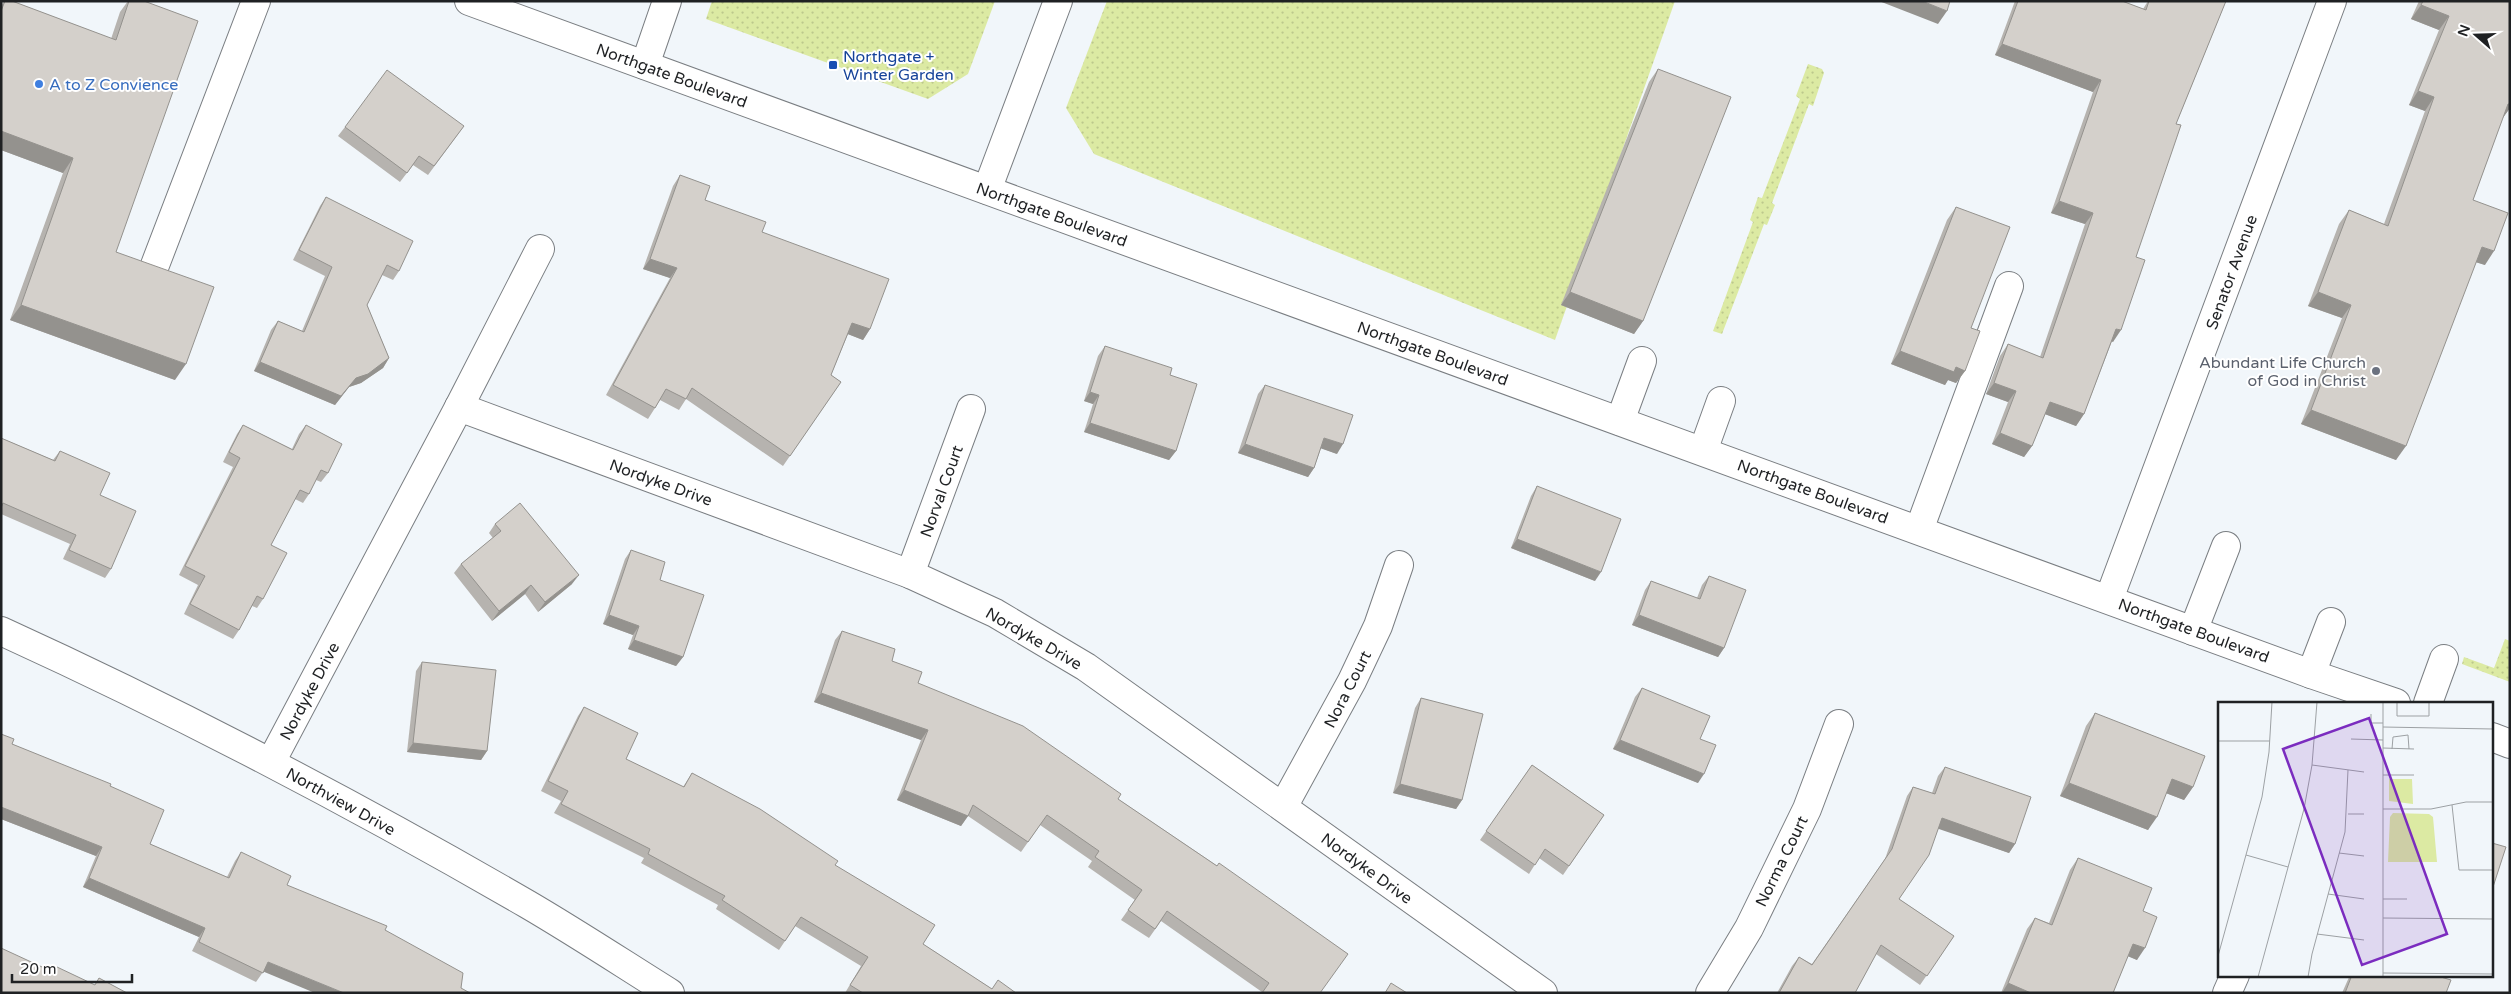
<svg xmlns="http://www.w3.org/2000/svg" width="2511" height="994" viewBox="0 0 2511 994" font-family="'Varela Round',sans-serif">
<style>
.grass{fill:url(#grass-dots)}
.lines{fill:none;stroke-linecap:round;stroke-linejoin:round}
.minor-casing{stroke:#7a7e82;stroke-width:30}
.major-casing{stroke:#7a7e82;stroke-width:30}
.minor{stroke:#fff;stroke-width:28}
.major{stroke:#fff;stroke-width:28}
.wall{fill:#b6b3af}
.shaded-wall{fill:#94928e}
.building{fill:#d4d0cb;stroke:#94928e}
.transit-dot{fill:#1a4fb4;stroke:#fff;stroke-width:2}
.shop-dot{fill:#3f7fe0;stroke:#fff;stroke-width:2}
.worship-dot{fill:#6b7280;stroke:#fff;stroke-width:2}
.labels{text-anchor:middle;stroke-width:4;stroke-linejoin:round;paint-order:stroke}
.transit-label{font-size:16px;fill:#164399;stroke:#fff;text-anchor:start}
.street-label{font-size:16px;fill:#1f2123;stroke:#fff}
.shop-label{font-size:16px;fill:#366cbe;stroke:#fff;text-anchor:start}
.worship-label{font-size:16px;fill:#5b616d;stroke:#fff;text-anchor:end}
.inset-road{fill:none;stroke:#9da1a4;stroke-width:1}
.view{fill:#7b2cbf;fill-opacity:0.15;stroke:#7b2cbf;stroke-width:2.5}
.inset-edge{fill:none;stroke:#1f2123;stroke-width:2.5}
</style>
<defs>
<pattern id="grass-dots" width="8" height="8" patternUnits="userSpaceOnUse" patternTransform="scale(1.25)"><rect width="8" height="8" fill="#dceaa3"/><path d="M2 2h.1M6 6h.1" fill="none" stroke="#bcc88c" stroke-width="1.8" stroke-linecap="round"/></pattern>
</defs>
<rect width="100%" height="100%" fill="#f1f6fa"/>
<g class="grass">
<path d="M712,1H995L968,74L928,99L706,19Z"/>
<path d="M1107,1H1675L1555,340L1094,154L1066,108Z"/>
<path d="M1808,64L1822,69L1824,73L1813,106L1809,104L1772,203L1775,205L1767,225L1764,224L1722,334L1713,331L1753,222L1750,220L1758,197L1762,198L1800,99L1796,96Z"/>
<path d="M2505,639L2510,641V682L2462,664L2464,657L2494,668Z"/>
</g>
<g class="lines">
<g class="minor-casing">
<g id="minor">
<path d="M645,65L667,1"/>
<path d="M987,190L1058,1"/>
<path d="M155,265L256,1"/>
<path d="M459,407L910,574L995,613L1086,667L1543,993"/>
<path d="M1620,421L1642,361"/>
<path d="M1703,451L1721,401"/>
<path d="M1919,530L2009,286"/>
<path d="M910,574L971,409"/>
<path d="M2109,599L2332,1"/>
<path d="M1,631C181,713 356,805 527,904C575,932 622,963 670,993"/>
<path d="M2193,631L2226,546"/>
<path d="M2311,674L2331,622"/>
<path d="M2428,703L2444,659"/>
<path d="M271,762L459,407L540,249"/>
<path d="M1283,807L1352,681L1378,626L1399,565"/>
<path d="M1710,993L1749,928L1807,809L1839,724"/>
<path d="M2227,993L2235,975"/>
</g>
</g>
<g class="major-casing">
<g id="major">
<path d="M469,1L2311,674L2396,703"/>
<path d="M2492,737L2510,744"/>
</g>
</g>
<use href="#minor" class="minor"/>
<use href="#major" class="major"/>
</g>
<g class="wall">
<path d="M4,1H12L111,39L120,12L128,1H144L116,252L175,380L10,320L63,173L1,150V6Z"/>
<path d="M2015,1H2122L2143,9L2148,1H2226L2176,124L2136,257L2113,342L2112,341L2084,414L2076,426L2045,414L2032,446L2024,457L1992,444L2008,402L1986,394L2000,356L2008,344L2040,357L2085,224L2051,213L2093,92L1995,55Z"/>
<path d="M2419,1H2510V108L2502,119L2473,200L2485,265L2476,262L2396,460L2301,424L2342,318L2308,306L2339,224L2349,210L2384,224L2425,111L2409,105L2439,30L2411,19Z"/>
<path d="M1658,69L1643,321L1634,334L1561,305L1649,82Z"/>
<path d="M464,126L428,175L413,165L400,182L338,136L345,127Z"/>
<path d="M680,175L705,200L762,232L870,329L863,340L848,334L831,375L841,382L783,466L686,399L679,410L660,400L648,419L606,395L670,278L643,269L673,186Z"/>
<path d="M326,197L399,271L393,280L382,275L367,305L389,358L383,368L361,383L349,387L335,405L254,371L271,330L278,321L302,331L325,276L293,260L320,206Z"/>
<path d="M1956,207L1971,328L1965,371L1956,383L1948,380L1945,385L1891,364L1947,220Z"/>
<path d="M1105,346L1170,375L1176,451L1169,460L1084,432L1093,404L1084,401L1098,356Z"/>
<path d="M1265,385L1337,454L1321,448L1314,468L1308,477L1238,453L1258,394Z"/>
<path d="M243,425L292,449L299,434L306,425L328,473L321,482L316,480L309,494L303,503L295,499L271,545L263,599L257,608L252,606L239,630L233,639L184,614L198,585L179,575L233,467L223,462L237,434Z"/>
<path d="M1,438L53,460L60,451L100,495L111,569L105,578L63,559L70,544L1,514Z"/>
<path d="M1537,486L1595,581L1511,548L1531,496Z"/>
<path d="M495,524L572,584L538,612L525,594L492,621L454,573L461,564L493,538L489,533Z"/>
<path d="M631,550L660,580L683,657L676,666L628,649L633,635L603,624L625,559Z"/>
<path d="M1709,576L1724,648L1718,657L1632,625L1645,590L1651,581L1697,598L1702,585Z"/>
<path d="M842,631L892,661L918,683L1118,799L1348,954L1262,992L1161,921L1149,938L1121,920L1135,900L1088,867L1092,861L1040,825L1021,852L968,816L961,826L897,800L921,740L814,702L835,640Z"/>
<path d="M422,662L487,751L481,760L407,752L416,671Z"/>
<path d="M1642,688L1700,739L1698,783L1613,749L1635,697Z"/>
<path d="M1421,698L1462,800L1456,809L1393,793L1415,708Z"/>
<path d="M584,707L626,759L683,787L692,773L835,865L923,944L992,989L1016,993H845L861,966L795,926L779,950L716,909L718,905L641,863L644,858L554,813L561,801L541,791L578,716Z"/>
<path d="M2095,713L2193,787L2184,800L2166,793L2148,830L2060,796L2086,726Z"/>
<path d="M1,734L12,744L110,786L150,844L227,877L235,861L241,852L287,885L263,972L256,982L192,951L199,937L83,887L96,856L1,819Z"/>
<path d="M1532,765L1604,815L1563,875L1539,858L1529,874L1480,840Z"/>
<path d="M1945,767L2015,844L2009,853L1939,828L1899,899L1954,936L1920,985L1876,954L1855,993H1777L1792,966L1799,957L1812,964L1885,859L1907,796L1913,787L1932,793L1938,776Z"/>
<path d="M2078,858L2143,911L2137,960L2128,956L2113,993H2001L2027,929L2035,918L2049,923L2070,870Z"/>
<path d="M2350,975H2451L2449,977L2443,978L2446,993H2342Z"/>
</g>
<g class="shaded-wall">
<path d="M1879,1H1922L1947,11L1938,24Z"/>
<path d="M2421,5L2449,16L2439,30L2411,19Z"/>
<path d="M2002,44L2101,80L2093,92L1995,55Z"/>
<path d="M2418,91L2434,97L2425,111L2409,105Z"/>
<path d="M2508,104H2510V108L2502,119Z"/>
<path d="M1,131L73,158L63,173L1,150Z"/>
<path d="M2059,201L2093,213L2085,224L2051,213Z"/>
<path d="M2482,247L2494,251L2485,265L2472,261Z"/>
<path d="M650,259L677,268L670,278L643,269Z"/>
<path d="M1570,292L1643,321L1634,334L1561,305Z"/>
<path d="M2318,292L2351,305L2342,318L2308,306Z"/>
<path d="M21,305L186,364L175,380L10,320Z"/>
<path d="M852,323L870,329L863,340L845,333Z"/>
<path d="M2116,329L2121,330L2113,342L2109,340Z"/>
<path d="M1900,351L1956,367L1965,371L1956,383L1948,380L1945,385L1891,364Z"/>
<path d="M389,358L383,368L361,383L349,387L335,405L254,371L260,362L356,378Z"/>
<path d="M1994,383L2016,391L2008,402L1986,394Z"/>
<path d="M1090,392L1099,395L1093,404L1084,401Z"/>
<path d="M2050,402L2084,414L2076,426L2042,413Z"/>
<path d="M2311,410L2406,446L2396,460L2301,424Z"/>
<path d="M1090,423L1176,451L1169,460L1084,432Z"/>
<path d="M2000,433L2032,446L2024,457L1992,444Z"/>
<path d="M1324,438L1343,444L1337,454L1317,447Z"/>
<path d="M1245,444L1314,468L1308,477L1238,453Z"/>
<path d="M1517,539L1601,572L1595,581L1511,548Z"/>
<path d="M579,575L572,584L538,612L545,602Z"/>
<path d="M531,585L525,594L492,621L499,611Z"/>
<path d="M609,615L639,626L633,635L603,624Z"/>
<path d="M1639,615L1724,648L1718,657L1632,625Z"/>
<path d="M634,640L683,657L676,666L628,649Z"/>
<path d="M821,693L928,730L921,740L814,702Z"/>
<path d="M1620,740L1704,774L1698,783L1613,749Z"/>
<path d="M413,743L487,751L481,760L407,752Z"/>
<path d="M2172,779L2193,787L2184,800L2163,792Z"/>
<path d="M2069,783L2157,817L2148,830L2060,796Z"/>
<path d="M1400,784L1462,800L1456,809L1393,793Z"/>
<path d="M904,790L968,816L961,826L897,800Z"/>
<path d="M1,807L102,847L96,856L1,819Z"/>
<path d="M1942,818L2015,844L2009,853L1936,828Z"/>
<path d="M89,878L205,928L199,937L83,887Z"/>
<path d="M2133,944L2145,948L2137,960L2125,955Z"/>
<path d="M268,962L344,993H315L262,971Z"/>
<path d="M2412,975H2451L2449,977L2409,979Z"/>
<path d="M2008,983L2031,993H2002Z"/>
</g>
<g class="building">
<path d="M5,1H12L116,40L129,1H144L198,21L116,252L214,287L186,364L21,305L73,158L1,131V11Z"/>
<path d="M1922,1H1950L1947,11Z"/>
<path d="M2018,1H2122L2146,10L2149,1H2226L2176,124L2181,125L2136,257L2145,260L2121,330L2116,329L2084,414L2050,402L2032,446L2000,433L2016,391L1994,383L2008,344L2043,358L2093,213L2059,201L2101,80L2002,44Z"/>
<path d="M2423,1H2510V104H2508L2473,200L2508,213L2494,251L2482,247L2406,446L2311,410L2351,305L2318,292L2349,210L2388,226L2434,97L2418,91L2449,16L2421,5Z"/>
<path d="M1658,69L1731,97L1643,321L1570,292Z"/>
<path d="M387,70L464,126L434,166L419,156L407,173L345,127Z"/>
<path d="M680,175L710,186L705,200L766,222L762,232L889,279L870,329L852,323L831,375L841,382L790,456L692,388L686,399L666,389L655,408L613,385L677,268L650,259Z"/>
<path d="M326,197L413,241L399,271L387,265L367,305L389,358L368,374L356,378L341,396L260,362L278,321L304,332L332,267L299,250Z"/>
<path d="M1956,207L2010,227L1971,328L1980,331L1965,371L1956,367L1954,372L1900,351Z"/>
<path d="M1105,346L1172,368L1170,375L1197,384L1176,451L1090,423L1099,395L1090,392Z"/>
<path d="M1265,385L1353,415L1343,444L1324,438L1314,468L1245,444Z"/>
<path d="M243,425L293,450L306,425L342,444L328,473L321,470L309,494L300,490L271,545L287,553L263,599L257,596L239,630L190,604L205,576L185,566L240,458L229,452Z"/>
<path d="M1,438L55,461L60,451L110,473L100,495L136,511L111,569L69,550L76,535L3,503L1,508Z"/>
<path d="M1537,486L1621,519L1601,572L1517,539Z"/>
<path d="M520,503L579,575L545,602L531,585L499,611L461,564L501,531L495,524Z"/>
<path d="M631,550L665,562L660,580L704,595L683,657L634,640L639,626L609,615Z"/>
<path d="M1709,576L1746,590L1724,648L1639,615L1651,581L1700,599Z"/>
<path d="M842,631L895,649L892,661L922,672L918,683L1023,726L1121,794L1118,799L1217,866L1219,863L1348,954L1320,993H1262L1269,983L1167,911L1155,929L1128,910L1142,890L1095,857L1099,851L1047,815L1028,842L973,805L968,816L904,790L928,730L821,693Z"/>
<path d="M422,662L496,670L487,751L413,743Z"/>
<path d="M1642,688L1710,716L1700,739L1716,745L1704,774L1620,740Z"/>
<path d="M1421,698L1483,714L1462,800L1400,784Z"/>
<path d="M584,707L638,733L626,759L684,787L692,773L760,809L838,861L835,865L935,925L923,944L992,989L998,980L1016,993H863L850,985L868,957L801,917L785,941L722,900L725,896L648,854L650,849L561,804L568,791L548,781Z"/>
<path d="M2095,713L2205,756L2193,787L2172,779L2157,817L2069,783Z"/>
<path d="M1,734L14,739L12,744L111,784L110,786L164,810L150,844L229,878L241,852L291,876L287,885L387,926L385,930L463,973L461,988L470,993H344L268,962L263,973L199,942L205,928L89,878L102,847L1,807Z"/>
<path d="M1532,765L1604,815L1569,866L1545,849L1535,865L1486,831Z"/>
<path d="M1945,767L2031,797L2015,844L1942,818L1929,855L1899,899L1954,936L1927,976L1881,945L1855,993H1779L1799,957L1812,965L1892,849L1913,787L1935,794Z"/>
<path d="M2492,843L2506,847L2492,890Z"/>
<path d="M2078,858L2152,888L2143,911L2157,917L2145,948L2133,944L2113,993H2031L2008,983L2035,918L2052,925Z"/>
<path d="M1,948L55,973L57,967L95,985L99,978L127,993H1Z"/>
<path d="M2352,975H2434L2451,980L2446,993H2345Z"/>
<path d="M1391,983L1407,993H1385Z"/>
</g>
<rect class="transit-dot" x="828" y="60" width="10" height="10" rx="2.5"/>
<circle class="shop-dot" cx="39" cy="84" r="5"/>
<circle class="worship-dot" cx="2376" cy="371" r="5"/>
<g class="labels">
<g class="transit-label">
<text x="843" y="62">Northgate +<tspan x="843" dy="18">Winter Garden</tspan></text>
</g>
<g class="street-label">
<text transform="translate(672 75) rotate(20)" y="6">Northgate Boulevard</text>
<text transform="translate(1052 214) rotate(20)" y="6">Northgate Boulevard</text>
<text transform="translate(2231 272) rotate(-70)" y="6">Senator Avenue</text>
<text transform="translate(1433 353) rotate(20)" y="6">Northgate Boulevard</text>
<text transform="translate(661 482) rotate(20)" y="6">Nordyke Drive</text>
<text transform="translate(941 491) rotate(-70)" y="6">Norval Court</text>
<text transform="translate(1813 491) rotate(20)" y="6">Northgate Boulevard</text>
<text transform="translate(2194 630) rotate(20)" y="6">Northgate Boulevard</text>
<text transform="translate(1034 638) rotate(30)" y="6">Nordyke Drive</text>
<text transform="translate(1347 689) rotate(-63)" y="6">Nora Court</text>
<text transform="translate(309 691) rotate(-62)" y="6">Nordyke Drive</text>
<text transform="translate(341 801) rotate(29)" y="6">Northview Drive</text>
<text transform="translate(1781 861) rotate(-64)" y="6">Norma Court</text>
<text transform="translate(1367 868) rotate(36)" y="6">Nordyke Drive</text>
</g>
<g class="shop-label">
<text x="49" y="90">A to Z Convience</text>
</g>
<g class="worship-label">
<text x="2366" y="368">Abundant Life Church<tspan x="2366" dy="18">of God in Christ</tspan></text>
</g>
</g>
<g transform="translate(2218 702)">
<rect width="275" height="275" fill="#f1f6fa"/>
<path d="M171,77H194L195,102L171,99ZM175,111L211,112L215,115L219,160H170L172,115Z" fill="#dceaa3"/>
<path class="inset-road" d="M179,0V14H211V0M153,12V21H165M165,25L275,27M133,37L165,38M0,39H52M165,46L196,47M174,47L175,35L190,33L191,47M94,63L146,70M165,73H196M234,103L241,168H275M165,107H213L248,100H275M130,112H146M121,151L146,154M28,153L70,165M110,192L146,197M165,197H189M165,216L275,217M99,232L146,238M0,254L44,95L51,50L54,0M165,271L275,272M40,275L86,107L94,63L99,0M90,275L94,252L127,130L130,68M165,275V0"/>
<path class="view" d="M151,16L229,232L144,263L65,47Z"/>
<rect width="275" height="275" class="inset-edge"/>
</g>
<rect width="2511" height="994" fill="none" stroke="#1f2123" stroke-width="5"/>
<g transform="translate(2476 35) rotate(290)" stroke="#ffffff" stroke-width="4" paint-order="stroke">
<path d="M0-4L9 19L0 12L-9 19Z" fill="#1f2123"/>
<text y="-8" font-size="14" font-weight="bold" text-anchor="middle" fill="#1f2123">N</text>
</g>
<path d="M12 974v8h120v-8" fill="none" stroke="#1f2123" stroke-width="2.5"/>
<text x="20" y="974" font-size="15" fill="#1f2123" stroke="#ffffff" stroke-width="4" paint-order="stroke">20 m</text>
</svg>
